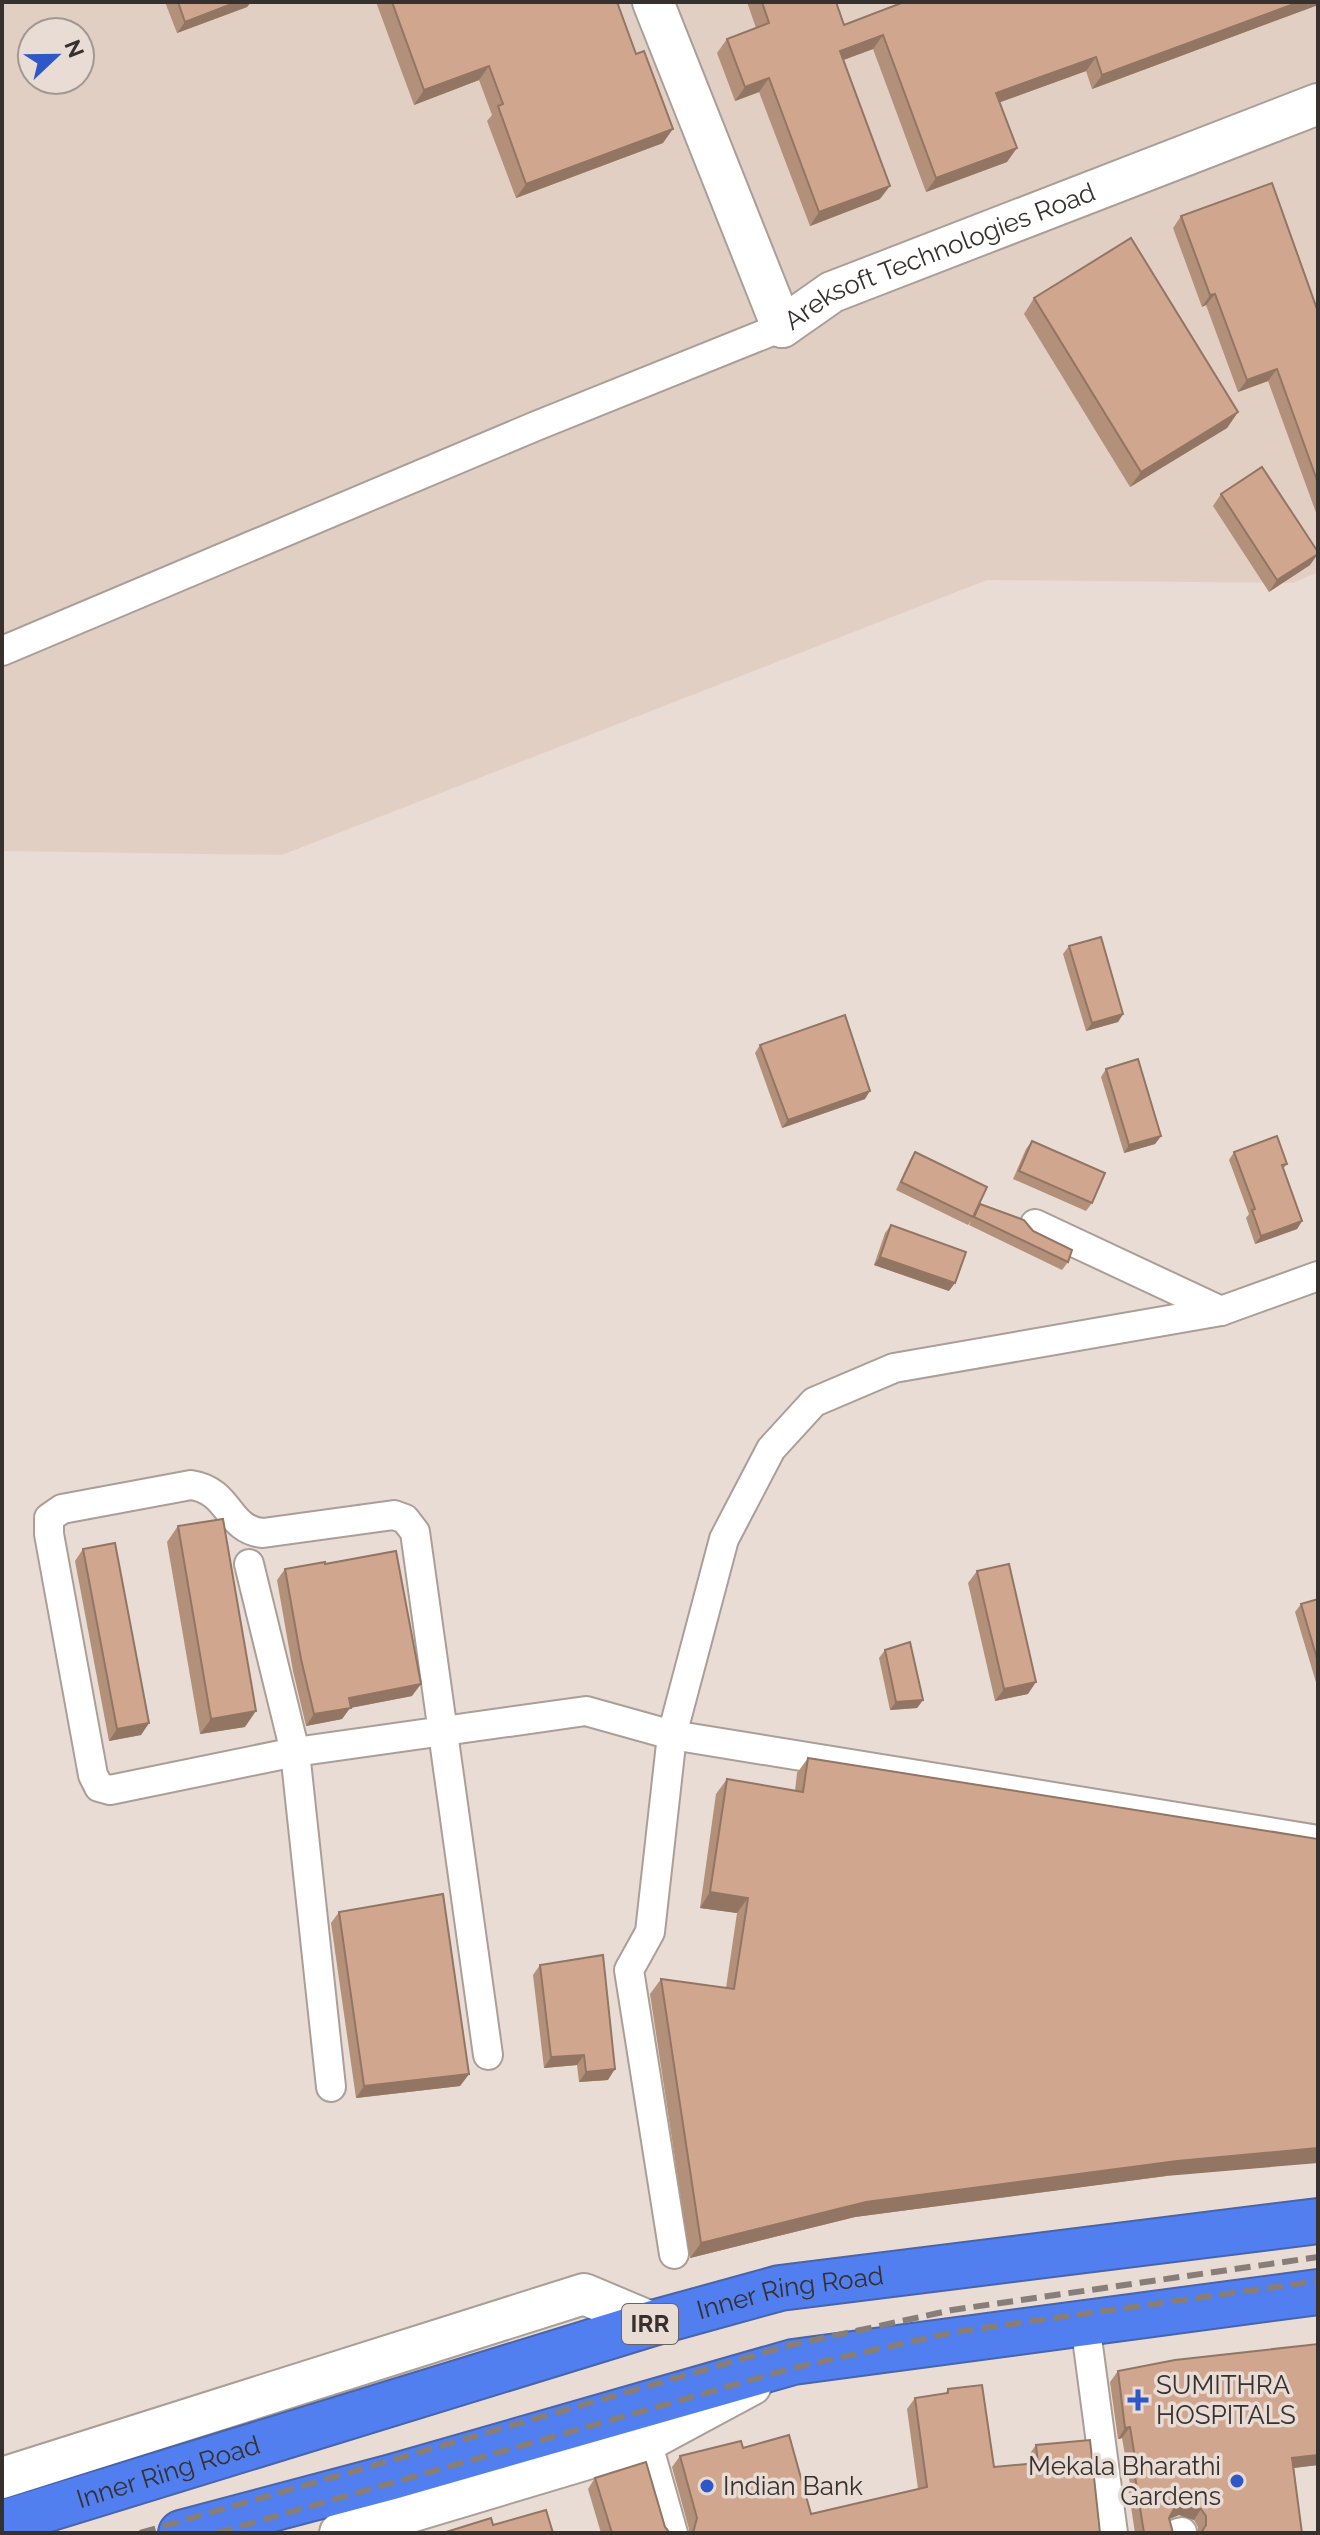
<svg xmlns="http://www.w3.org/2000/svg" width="1320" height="2535" viewBox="0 0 1320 2535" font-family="Raleway,sans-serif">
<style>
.built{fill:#e2cfc3;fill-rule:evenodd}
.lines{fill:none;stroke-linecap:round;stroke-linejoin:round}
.street-casing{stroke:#aa9e97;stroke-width:32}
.secondary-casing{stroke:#aa9e97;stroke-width:44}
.highway-casing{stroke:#4864ab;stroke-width:48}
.street{stroke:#fff;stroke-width:28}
.secondary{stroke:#fff;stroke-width:40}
.highway{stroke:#517fef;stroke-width:44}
.rail{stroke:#877e7a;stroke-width:6;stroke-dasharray:16 8;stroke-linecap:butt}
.wall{fill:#b3907a}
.shaded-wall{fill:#927563}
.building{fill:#d0a78e;stroke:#927563;stroke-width:2}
.poi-dot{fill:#2e57c7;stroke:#e9dcd5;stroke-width:3}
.labels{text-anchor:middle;stroke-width:7;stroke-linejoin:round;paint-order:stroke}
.shield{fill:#e9dcd5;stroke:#6c6460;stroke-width:2}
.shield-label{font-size:24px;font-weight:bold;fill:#36312e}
.street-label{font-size:26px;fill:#36312e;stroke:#e9dcd5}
.poi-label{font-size:26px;fill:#36312e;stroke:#e9dcd5;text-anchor:start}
</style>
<rect width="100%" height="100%" fill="#e9dcd5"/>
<path class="built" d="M2,2H1318V572L1293,583L987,580L282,855L2,851ZM32,32H80V80H32Z"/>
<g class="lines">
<g class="street-casing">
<g id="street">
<path d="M2,651L536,426L782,327"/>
<path d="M1035,1224L1221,1311"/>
<path d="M249,1564L295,1752L331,2087"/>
<path d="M488,2055L415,1532L405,1519L394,1515L263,1533C227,1530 231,1491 191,1485L62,1509L49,1518V1534L93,1775L99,1787L110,1790L295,1752L586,1711L672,1735L1318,1840"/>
<path d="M674,2254L629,1970L650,1932L672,1735L724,1539L771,1449L814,1402L894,1368L1221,1311L1318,1276"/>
<path d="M1085,2323L1113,2533"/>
<path d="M647,2441L673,2533"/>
<path d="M1178,2533L1182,2532"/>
</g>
</g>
<g class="secondary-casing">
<g id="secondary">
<path d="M653,2L782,327"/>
<path id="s1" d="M782,327L832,292L1318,104"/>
<path d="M2,2478L584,2294L653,2323"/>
<path d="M340,2533L647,2441L751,2385"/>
</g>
</g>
<g class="highway-casing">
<g id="highway">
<path id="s2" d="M2,2523L653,2323L780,2288L1318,2221"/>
<path d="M181,2533L392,2477L793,2362L1318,2292"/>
</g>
</g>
<use href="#street" class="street"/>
<use href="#secondary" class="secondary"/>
<use href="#highway" class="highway"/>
<g class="rail">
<path d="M140,2533L787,2346L952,2310L1318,2257"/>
<path d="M217,2533L793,2368L955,2332L1318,2281"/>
</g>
</g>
<g class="wall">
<path d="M165,2H251L247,7L177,33Z"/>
<path d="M376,2H617L663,143L516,198L487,121L492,115L479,80L414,105Z"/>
<path d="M747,2H836L844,25L1318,2V5L1092,89L1086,71L1000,102L1007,162L926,192L873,49L843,60L880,199L810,226L759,92L735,101L717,53L727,39L756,28Z"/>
<path d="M1181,216L1318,312V518L1268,381L1238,392L1206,305L1202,307L1173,228Z"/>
<path d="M1034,298L1238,412L1227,428L1130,487L1024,314Z"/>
<path d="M1221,494L1310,565L1269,592L1213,506Z"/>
<path d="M1069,946L1123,1014L1118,1022L1086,1031L1063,954Z"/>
<path d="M760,1045L865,1099L782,1128L755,1053Z"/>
<path d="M1106,1069L1161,1136L1155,1144L1124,1153L1101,1077Z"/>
<path d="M1032,1141L1092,1203L1086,1211L1013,1179L1026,1149Z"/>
<path d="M915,1152L978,1207L1033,1231L1068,1262L1062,1270L969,1225L971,1221L968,1225L896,1190L910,1160Z"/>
<path d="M1234,1152L1287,1164L1283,1169L1302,1221L1297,1229L1255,1244L1246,1218L1249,1214L1229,1160Z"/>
<path d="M891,1225L949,1291L874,1265L885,1233Z"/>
<path d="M178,1526L245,1727L200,1734L167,1542Z"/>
<path d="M83,1549L149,1723L141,1735L109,1741L75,1561Z"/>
<path d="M325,1564L412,1696L350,1708L342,1719L306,1726L293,1671L277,1580L285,1569Z"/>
<path d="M977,1571L1028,1694L995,1701L968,1583Z"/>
<path d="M1318,1599V1689L1295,1612L1301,1604Z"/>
<path d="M885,1650L923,1700L917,1708L890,1710L879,1658Z"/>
<path d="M808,1758L1166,2176L855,2217L690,2258L650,1994L661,1979L726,1988L737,1913L700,1908L716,1794L727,1779L795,1791L797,1773Z"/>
<path d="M339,1912L469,2074L460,2086L356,2098L331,1923Z"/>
<path d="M540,1965L608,2080L579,2082L577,2065L544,2068L533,1975Z"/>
<path d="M1318,2344V2465L1294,2468L1302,2533H1198V2527L1194,2520L1179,2515L1169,2519L1173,2533H1135L1128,2487L1130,2484L1122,2438L1118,2439L1110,2382L1118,2371Z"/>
<path d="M948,2389L994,2467L1029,2464L1028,2456L1036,2445L1100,2533H689V2529L672,2467L680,2456L743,2448L811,2514L918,2489L907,2409L915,2398L945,2394Z"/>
<path d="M595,2478L665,2527L670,2533H601L588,2489Z"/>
</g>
<g class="shaded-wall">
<path d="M237,2H251L247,7L177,33L185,22Z"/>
<path d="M1299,2H1318V5L1092,89L1102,75Z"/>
<path d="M883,35L873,49L830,65L840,51Z"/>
<path d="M1096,57L1086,71L987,107L996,93Z"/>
<path d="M489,66L479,80L414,105L424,90Z"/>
<path d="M769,78L759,92L735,101L745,87Z"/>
<path d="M673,129L663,143L516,198L526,184Z"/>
<path d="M1017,148L1007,162L926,192L936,178Z"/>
<path d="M890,186L880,199L810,226L819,212Z"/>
<path d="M1215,294L1206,305L1202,307L1210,295Z"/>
<path d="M1277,369L1268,381L1238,392L1247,380Z"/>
<path d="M1238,412L1227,428L1130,487L1141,472Z"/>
<path d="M1318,554L1310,565L1269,592L1277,580Z"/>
<path d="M1123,1014L1118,1022L1086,1031L1092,1023Z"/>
<path d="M870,1091L865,1099L782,1128L788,1120Z"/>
<path d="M1161,1136L1155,1144L1124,1153L1129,1145Z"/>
<path d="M1302,1221L1297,1229L1255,1244L1261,1236Z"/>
<path d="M880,1257L955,1283L949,1291L874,1265Z"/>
<path d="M1036,1682L1028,1694L995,1701L1004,1689Z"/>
<path d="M421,1684L412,1696L350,1708L342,1719L306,1726L314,1714L349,1698Z"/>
<path d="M923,1700L917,1708L890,1710L896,1702Z"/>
<path d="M256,1711L245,1727L200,1734L211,1719Z"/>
<path d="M149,1723L141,1735L109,1741L117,1729Z"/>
<path d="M710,1892L748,1898L737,1913L700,1908Z"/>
<path d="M584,2055L577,2065L544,2068L551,2057Z"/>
<path d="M615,2069L608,2080L579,2082L586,2072Z"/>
<path d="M469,2074L460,2086L356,2098L364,2086Z"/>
<path d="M1318,2148V2163L1166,2176L855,2217L690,2258L701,2243L866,2202L1177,2161Z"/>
<path d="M1130,2427L1122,2438L1118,2439L1125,2428Z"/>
<path d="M1318,2455V2465L1285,2469L1292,2458Z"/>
<path d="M1186,2504L1201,2509L1194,2520L1179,2515L1167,2520L1174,2509Z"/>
</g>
<g class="building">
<path d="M178,2H237L185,22Z"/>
<path d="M392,2H617L636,54L644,51L673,129L526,184L498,106L503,104L489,66L424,90Z"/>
<path d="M762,2H836L844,25L904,2H1299L1102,75L1096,57L996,93L1017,148L936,178L883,35L840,51L890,186L819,212L769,78L745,87L727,39L769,23Z"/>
<path d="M1272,183L1318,312V483L1277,369L1247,380L1215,294L1210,295L1181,216Z"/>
<path d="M1131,238L1238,412L1141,472L1034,298Z"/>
<path d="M1262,467L1318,552V554L1277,580L1221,494Z"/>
<path d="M1101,937L1123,1014L1092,1023L1069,946Z"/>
<path d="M845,1015L870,1091L788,1120L760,1045Z"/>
<path d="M1138,1059L1161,1136L1129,1145L1106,1069Z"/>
<path d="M1277,1136L1287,1164L1282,1165L1302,1221L1261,1236L1252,1210L1255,1209L1234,1152Z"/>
<path d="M1032,1141L1105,1173L1092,1203L1019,1171Z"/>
<path d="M915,1152L987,1187L973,1217L901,1182Z"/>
<path d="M980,1204L1024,1220L1033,1231L1072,1250L1068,1262L974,1217Z"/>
<path d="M891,1225L966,1252L955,1283L880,1257Z"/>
<path d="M223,1519L256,1711L211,1719L178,1526Z"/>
<path d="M115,1543L149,1723L117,1729L83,1549Z"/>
<path d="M396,1551L421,1684L349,1698L351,1708L314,1714L301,1659L285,1569L325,1562V1564Z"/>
<path d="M1009,1564L1036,1682L1004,1689L977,1571Z"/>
<path d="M1318,1599V1662L1301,1604Z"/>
<path d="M910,1642L923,1700L896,1702L885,1650Z"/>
<path d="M808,1758L1318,1839V2148L1177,2161L866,2202L701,2243L661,1979L734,1989L748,1898L710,1892L727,1779L803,1792Z"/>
<path d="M443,1894L469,2074L364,2086L339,1912Z"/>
<path d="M603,1955L615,2069L586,2072L584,2055L551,2057L540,1965Z"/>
<path d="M1318,2344V2455L1292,2458L1302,2533H1201L1206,2525V2516L1201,2509L1186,2504L1174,2509L1169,2518L1173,2533H1144L1135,2476H1138L1130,2427L1125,2428L1118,2371L1175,2360Z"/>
<path d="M982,2385L994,2467L1038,2463L1036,2445L1090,2440L1100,2533H693L697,2518L680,2456L741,2441L743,2448L789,2435L811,2514L927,2487L915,2398L948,2393V2389Z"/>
<path d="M646,2462L665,2527L670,2533H612L595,2478Z"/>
<path d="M546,2510L553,2533H443L491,2518L493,2525Z"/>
</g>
<g class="poi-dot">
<path d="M1134 2388h8v8h8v8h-8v8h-8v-8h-8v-8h8z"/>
<circle cx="1237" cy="2481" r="8"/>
<circle cx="707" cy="2486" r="8"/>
</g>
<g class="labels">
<rect class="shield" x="622" y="2304" width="56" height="40" rx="6"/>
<g class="shield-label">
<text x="650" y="2332">IRR</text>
</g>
<g class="street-label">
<text dy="9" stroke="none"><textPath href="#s1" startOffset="174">Areksoft Technologies Road</textPath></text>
<text dy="9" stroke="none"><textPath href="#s2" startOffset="822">Inner Ring Road</textPath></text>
<text dy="9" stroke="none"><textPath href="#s2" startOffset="174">Inner Ring Road</textPath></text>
</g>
<g class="poi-label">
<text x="1156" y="2394">SUMITHRA<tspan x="1156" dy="30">HOSPITALS</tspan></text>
<text x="1221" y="2475" text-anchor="end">Mekala Bharathi<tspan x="1221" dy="30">Gardens</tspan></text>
<text x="723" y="2495">Indian Bank</text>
</g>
</g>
<rect width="1320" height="2535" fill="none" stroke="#36312e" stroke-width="8"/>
<g transform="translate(56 56) rotate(68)"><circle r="38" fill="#e9dcd5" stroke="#a19892" stroke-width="2"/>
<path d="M0-6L14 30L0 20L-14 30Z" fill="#2e57c7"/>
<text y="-12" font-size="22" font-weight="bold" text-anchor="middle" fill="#36312e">N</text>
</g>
</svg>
